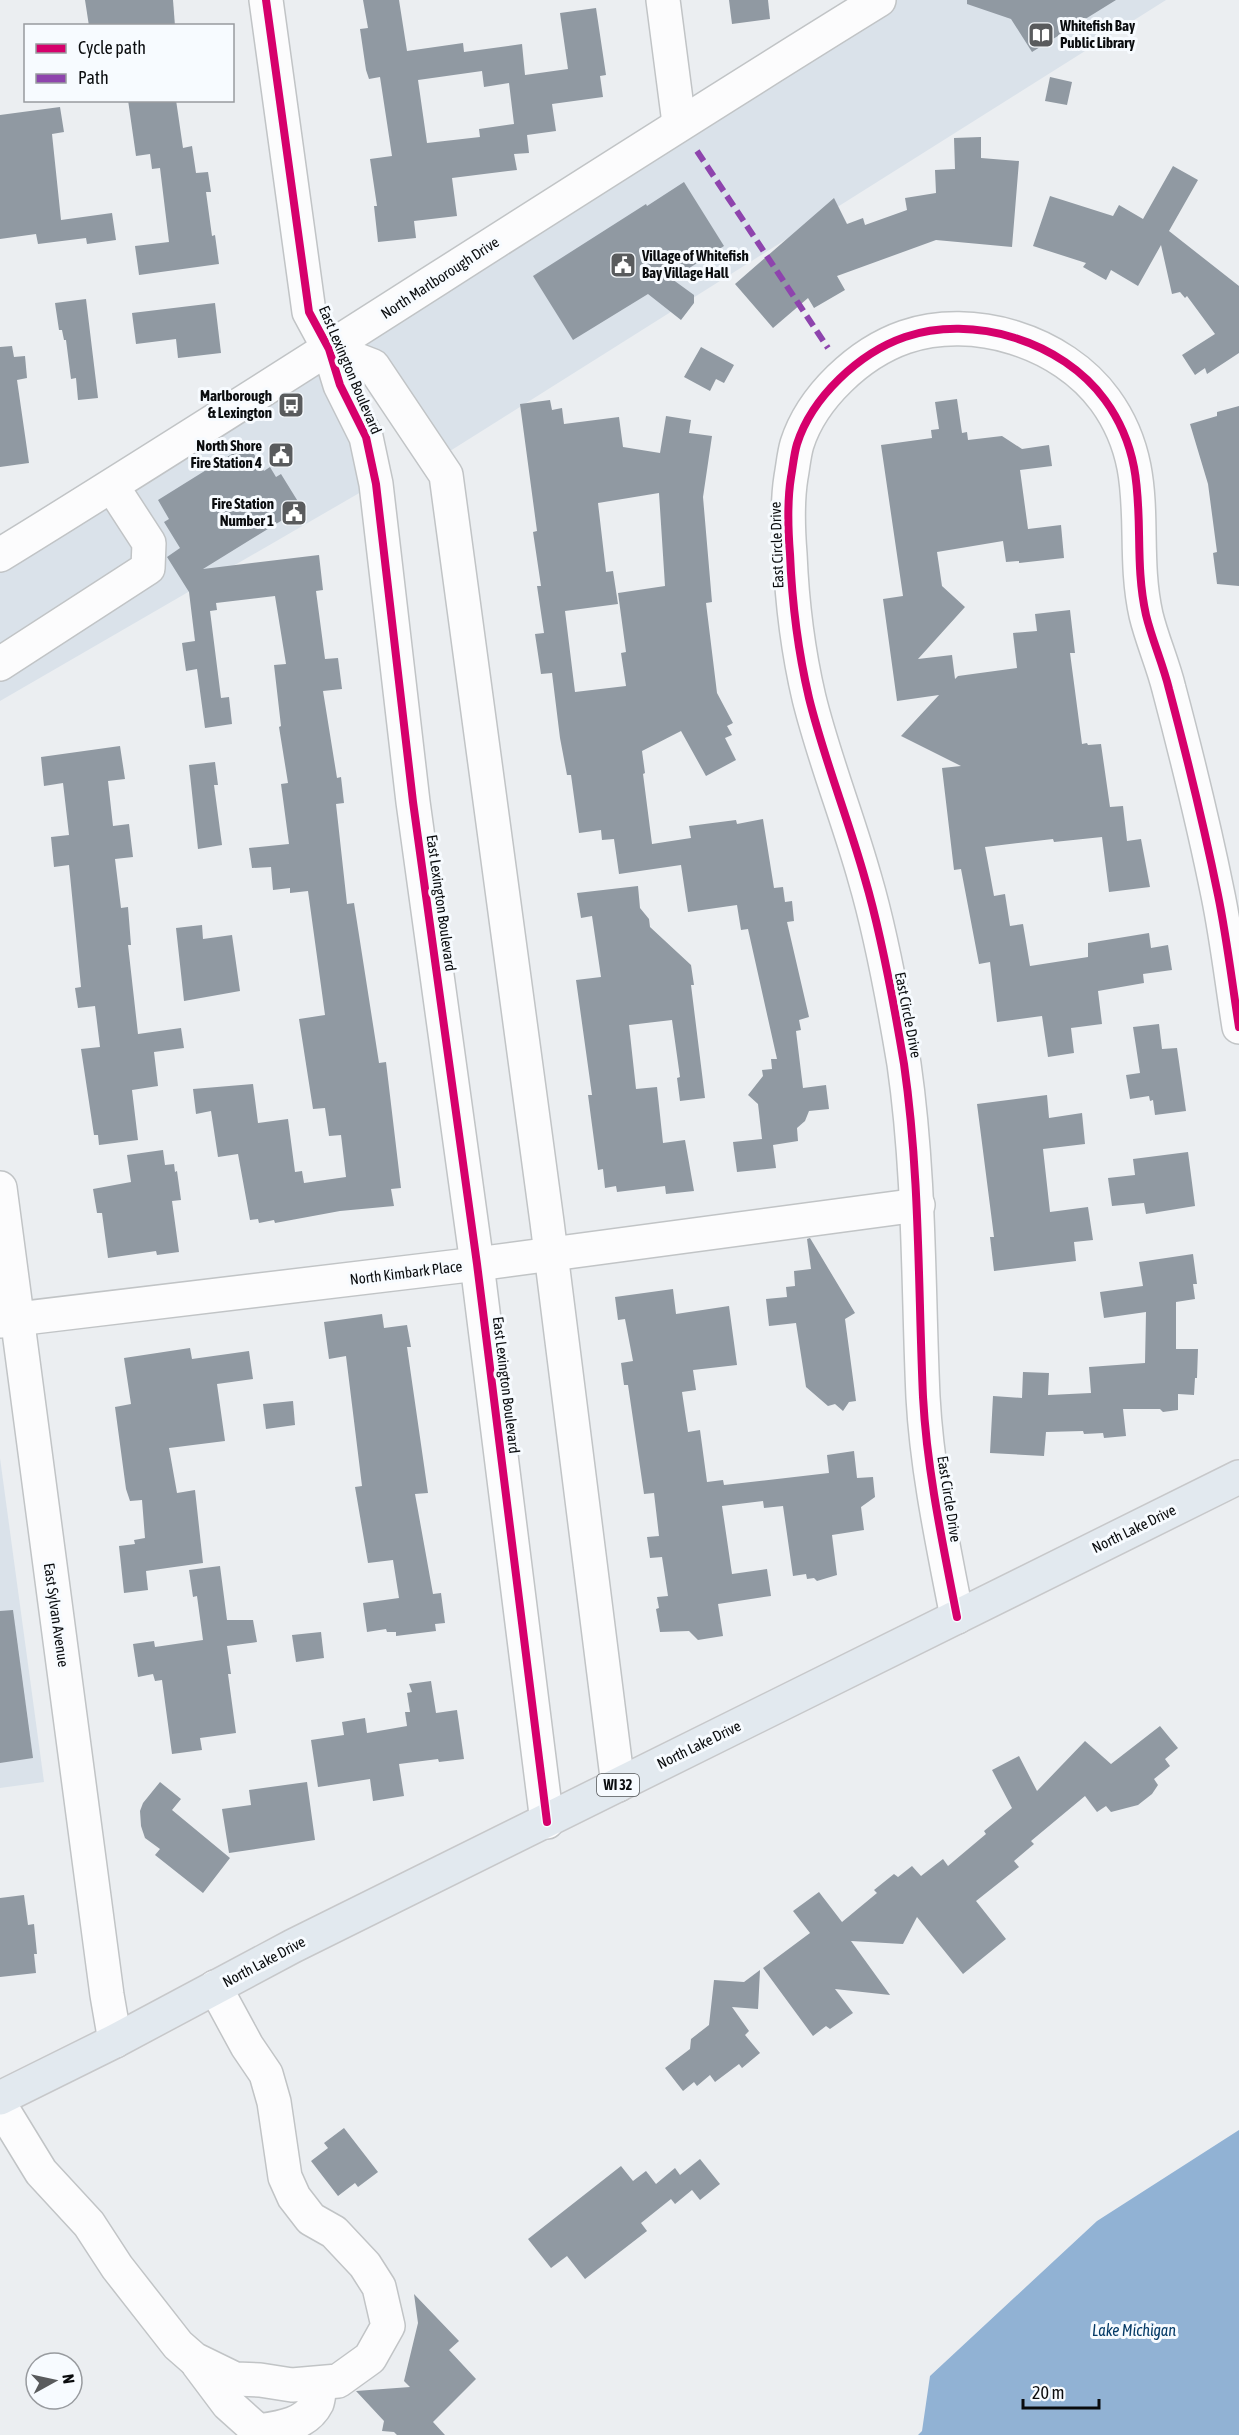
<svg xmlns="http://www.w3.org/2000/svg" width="1239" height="2435" viewBox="0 0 1239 2435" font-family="'Asap Condensed',sans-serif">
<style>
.built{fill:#dae2ea}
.water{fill:#91b2d4}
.building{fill:#9099a2;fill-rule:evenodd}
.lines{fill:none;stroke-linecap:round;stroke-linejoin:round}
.minor-casing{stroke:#c1c4c6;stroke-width:36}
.major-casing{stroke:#c7c8ca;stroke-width:36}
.minor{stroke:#fcfcfd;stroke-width:33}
.major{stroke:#e2e9ef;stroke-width:33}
.quiet{stroke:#8e44ad;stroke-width:6;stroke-dasharray:12 6;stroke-linecap:butt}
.cycleway-casing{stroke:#f7fbff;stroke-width:11}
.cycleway{stroke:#d6006c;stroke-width:8}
.labels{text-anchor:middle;stroke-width:6;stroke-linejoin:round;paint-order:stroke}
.shield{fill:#f7fbff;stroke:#515456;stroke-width:1.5}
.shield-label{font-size:14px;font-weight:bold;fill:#0a0c0e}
.poi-label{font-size:15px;font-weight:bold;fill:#0a0c0e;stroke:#f7fbff;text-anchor:end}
.street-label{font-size:15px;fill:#0a0c0e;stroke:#f7fbff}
.water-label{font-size:16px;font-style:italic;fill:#053a66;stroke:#f7fbff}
</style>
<rect width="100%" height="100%" fill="#ebeef1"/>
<g class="built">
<path d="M879,0H1166L450,451L373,366L329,349L366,437L361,492L0,701V555Z"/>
<path d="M0,1458L44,1782L0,1788Z"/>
</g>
<path class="water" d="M1239,2130V2435H918L922,2431L930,2376L1097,2221Z"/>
<g class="building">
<path d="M85,0H173L175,26H89Z"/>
<path d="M363,0H399L407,51L463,43L464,52L522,44L525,75L568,69L560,13L596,8L606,75L600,76L603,97L552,104L556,131L527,135L529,153L514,154L517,170L452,178L457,216L414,221L416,238L378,242L374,206H377L370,159L392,156L380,77L369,79L366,70L360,29L368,28ZM482,71L484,87L509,83L514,124L479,129L480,137L427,143L418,80Z"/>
<path d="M729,0H768L770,19L732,24Z"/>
<path d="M967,0H1116L1032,52L1011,19L967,4Z"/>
<path d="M1050,77L1072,82L1067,105L1045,101Z"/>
<path d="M128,100H176L183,148L192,146L196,173L208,172L211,192H206L212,236L215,235L219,264L139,275L135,246L169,242L160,168L152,169L150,154L136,156Z"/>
<path d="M60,107L64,132L52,134L61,220L112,213L116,240L87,244L86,238L38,244L36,234L0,239V115Z"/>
<path d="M981,137V158L1019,161L1012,247L936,240L837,276L845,290L814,308L808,298L773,328L735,284L834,198L847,224L863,218L865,225L907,210L905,198L936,193L935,170L955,169L954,138Z"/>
<path d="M1173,166L1198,180L1169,231L1239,286V353L1207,374L1205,368L1195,375L1182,355L1215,334L1187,296L1185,298L1180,292L1172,294L1161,245L1138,286L1111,270L1106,280L1083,267L1086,263L1033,246L1050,196L1113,216L1119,205L1143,219Z"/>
<path d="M684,182L724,246L672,279L694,295V303L681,320L648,294L573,340L533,276L646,204L647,206Z"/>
<path d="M86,299L98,398L78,400L76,378L71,379L66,340H64L62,330H59L55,303Z"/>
<path d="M215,303L221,353L178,358L176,339L136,344L132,313Z"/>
<path d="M12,346L14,357L25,356L27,378L17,380L29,463L0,467V347Z"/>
<path d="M701,347L734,365L724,383L716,379L710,391L684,377Z"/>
<path d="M957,399L962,433L967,432L968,440L1002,436L1022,449L1049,445L1052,466L1020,470L1028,529L1061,525L1064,558L1019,563V561L1006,562L1003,541L937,552L942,586L965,607L918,659L952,655L955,679L958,676L1017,668L1013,633L1037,631L1035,614L1070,610L1075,653H1070L1082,744L1087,743L1088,745L1101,744L1110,807L1123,806L1127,841L1141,839L1150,887L1109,892L1102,837L1054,842L1053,839L985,847L994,896L1005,894L1010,926L1023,924L1030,966L1088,957V943L1149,933L1151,948L1168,945L1172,970L1143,974L1144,983L1098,991L1102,1024L1071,1028L1074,1053L1048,1057L1042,1016L997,1022L990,962L979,964L961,869L954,870L942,768L961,766L901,736L939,695L897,701L883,599L903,596L881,445L932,438L931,430L939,429L935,402Z"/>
<path d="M550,400L552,410L562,408L564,424L619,417L623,447L660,453L666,416L691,420L689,433L712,436L703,497L712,602L706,603L717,693L733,723L727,726L732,735L725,738L736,760L706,776L681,731L642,751L645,773L643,774L652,844L691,838L689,826L736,820L737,824L763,819L774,888L783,887L785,902L792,901L794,921L787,922L809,1017L799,1020L801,1030L796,1031L803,1088L826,1085L829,1109L809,1111L805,1121L797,1128L798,1141L773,1145L776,1168L737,1172L733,1142L762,1139L758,1104L748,1095L763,1076L762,1070L772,1069L771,1059H777L748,929L741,930L737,905L688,912L681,865L619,874L614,839L602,840L601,830L579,833L571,775H567L560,738L552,673L541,674L535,634L544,633L537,586H541L533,532L537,531L520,404ZM659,493L665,586L618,593L626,652L621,653L626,686L575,692L565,611L618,604L613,571L606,572L598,503Z"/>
<path d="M1239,406V586L1217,584L1213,553L1217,552L1208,484L1190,424L1217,416V412Z"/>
<path d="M248,444L264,471L270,467L276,477L281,474L302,508L203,569L319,555L323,590L316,591L325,659L338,658L342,689L323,691L337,778L341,777L344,803L336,804L347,904L354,903L379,1063L386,1062L401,1188L391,1189L394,1206L340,1211L275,1223L274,1220L259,1223L258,1219L250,1220L238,1154L218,1157L211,1111L196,1114L193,1089L253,1084L258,1123L288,1119L295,1172L302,1171L304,1183L346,1177L341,1135L329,1136L325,1108L313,1109L299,1019L325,1015L308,891L290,893V888L273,890L271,867L252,868L249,848L289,844L281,784L288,783L279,727L281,726L274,665L286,664L275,596L216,603L217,610L210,611L221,698L229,697L232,724L205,728L197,669L186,671L182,643L195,641L189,592L167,557L180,548L164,522L169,519L158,500Z"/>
<path d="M120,746L125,779L108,781L113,826L129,824L133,857L115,859L121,908L128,907L131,945H128L138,1034L181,1028L184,1048L154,1052L158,1086L132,1090L138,1140L99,1145L98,1135H94L81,1049L100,1047L95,1006L78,1008L75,988L81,987L69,865L54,867L51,837L69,835L63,783L44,786L41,757Z"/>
<path d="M215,762L218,785H214L222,845L198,849L189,765Z"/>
<path d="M638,886L640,908L649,919L650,927L691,965L694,985H691L705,1098L680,1101L677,1078L680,1077L672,1020L629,1025L636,1089L657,1087L663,1143L685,1140L694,1191L666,1194L665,1186L617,1192L616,1186L605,1188L603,1169L598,1170L588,1095H592L576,980L601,977L592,916L581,918L577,893Z"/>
<path d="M202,925L203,939L232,935L240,991L184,1001L176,928Z"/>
<path d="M1159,1024L1162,1049L1177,1048L1186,1111L1155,1115L1153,1100L1150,1101L1149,1096L1130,1099L1126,1075L1140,1073L1133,1027Z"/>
<path d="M1047,1095L1049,1118L1082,1113L1085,1144L1043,1149L1050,1212L1088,1207L1093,1240L1074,1242L1076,1261L994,1271L990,1237H994L977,1104Z"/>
<path d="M163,1150L165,1165L174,1164L175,1172L177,1171L181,1200L172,1201L179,1252L157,1255L156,1251L108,1258L102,1213H97L93,1189L131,1182L127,1155Z"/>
<path d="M1188,1152L1195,1206L1146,1214L1144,1203L1112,1206L1108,1178L1135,1175L1133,1159Z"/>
<path d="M810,1238L855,1313L845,1319L856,1401L849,1402L843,1411L835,1404L828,1406L806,1387L796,1323L769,1326L766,1299L787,1297L786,1287L795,1286L794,1271L811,1269L807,1239Z"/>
<path d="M1193,1254L1197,1284H1193L1195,1299L1176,1302V1349H1198L1197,1378H1195L1194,1395L1178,1394V1410L1163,1412L1160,1409H1123L1126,1436L1104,1438L1103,1433L1084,1434L1083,1431L1046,1432L1044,1456L990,1453L993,1396L1022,1398L1023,1372L1049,1373L1048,1395L1091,1393L1089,1367L1145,1363L1146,1312L1104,1318L1100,1292L1143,1286L1139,1262Z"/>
<path d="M673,1289L676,1314L729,1306L737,1365L693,1370L696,1390L682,1392L688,1432L700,1430L707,1482L723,1480L724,1485L829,1473L827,1455L854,1451L857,1478L873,1477L875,1497L861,1507L864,1530L832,1535L837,1575L817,1581L814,1578L807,1579L806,1574L793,1576L783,1506L764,1508L763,1501L722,1506L732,1574L767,1569L771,1596L718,1604L723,1636L698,1640L689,1631L660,1632L656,1609L659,1608L657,1597L668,1596L662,1557L650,1558L647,1537L659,1536L654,1493L644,1494L628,1385H624L621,1363L633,1361L625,1319L618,1320L615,1297Z"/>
<path d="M382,1314L384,1328L407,1325L411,1347H407L428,1493L415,1494L433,1594L441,1593L445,1623L435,1624L436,1631L396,1636V1632H387L386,1629L367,1632L363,1603L399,1598L393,1560L368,1563L355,1487L362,1486L346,1356L329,1359L324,1322Z"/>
<path d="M190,1348L192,1359L249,1351L253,1379L217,1384L225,1441L169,1448L177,1493L195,1490L203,1563L146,1571L148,1590L124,1593L119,1546L135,1544L134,1540L145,1538L142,1500L130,1501L126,1489L115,1407L131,1404L124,1358Z"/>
<path d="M293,1401L295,1425L266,1429L263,1404Z"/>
<path d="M220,1566L227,1620H253L257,1642L227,1646L231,1674H228L236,1733L200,1738L202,1750L172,1754L162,1680L155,1681L153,1674L138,1677L133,1644L154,1641L155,1647L203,1640L197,1596L193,1597L189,1570Z"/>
<path d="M13,1610L33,1758L0,1763V1611Z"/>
<path d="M321,1632L324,1658L296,1662L292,1635Z"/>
<path d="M431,1681L436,1713L457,1710L464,1759L439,1762L438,1759L399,1764L404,1796L373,1801L370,1779L318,1787L311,1740L344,1735L342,1722L365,1718L367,1733L407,1726L405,1712H410L407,1693L412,1692L409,1684Z"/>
<path d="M1160,1726L1178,1748L1165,1759L1170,1766L1154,1779L1158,1785L1152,1794L1138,1805L1111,1812L1106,1806L1097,1812L1085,1796L1031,1841L1034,1844L1014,1861L1019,1867L976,1901L1006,1939L963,1974L917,1917L903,1944L851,1941L890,1995L835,1989L853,2013L830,2029L826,2026L813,2036L763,1968L810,1933L793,1911L819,1892L842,1922L877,1893L874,1890L894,1874L898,1877L912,1866L921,1876L943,1859L948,1866L986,1834L984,1831L1012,1808L992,1770L1019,1756L1037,1791L1085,1741L1111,1764Z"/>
<path d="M160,1782L181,1799L172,1810L230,1858L203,1893L155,1855L160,1849L145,1838L141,1826L140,1811L143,1803Z"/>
<path d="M307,1782L315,1840L229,1853L222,1809L251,1805L249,1790Z"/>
<path d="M24,1895L28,1925L34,1924L37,1954H34L36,1973L0,1977V1898Z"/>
<path d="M760,1970L758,2009L732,2007L749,2031L745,2035L760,2053L742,2068L739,2064L715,2082L710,2075L697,2086L694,2082L683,2091L665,2068L690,2049L691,2039L709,2025L714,1980L744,1982Z"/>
<path d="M344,2128L378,2172L358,2187L355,2183L338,2196L311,2161L328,2148L324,2143Z"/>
<path d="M700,2159L720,2184L700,2200L692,2190L675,2204L671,2199L641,2223L647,2231L585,2279L567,2256L551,2268L528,2239L621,2166L633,2181L646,2171L656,2184L675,2168L680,2175Z"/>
<path d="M414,2294L459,2341L449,2350L476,2379L433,2422L445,2435H397L394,2432L382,2431L384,2421L356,2391L410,2387L404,2381L418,2323Z"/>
</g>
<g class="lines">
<g class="minor-casing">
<g id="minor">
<path d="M266,0L309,312L329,349L340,385L366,437L376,484L413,802L477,1264L547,1822"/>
<path d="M663,0L679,123"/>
<path d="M329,349L373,366L446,475L547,1222L618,1785"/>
<path d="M0,555C295,373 584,182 879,0"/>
<path d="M0,664L148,568L149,543L112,486"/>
<path d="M0,1188L107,1995L115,2041"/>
<path d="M0,1321L477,1264L918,1205"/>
<path d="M957,1617C943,1545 927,1471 923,1397C918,1286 920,1175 904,1064C894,1004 882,937 865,879C848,818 824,759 809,698C798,651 792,602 790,554C788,529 787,502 791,477C793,466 794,454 797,444C812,397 859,353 905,337C973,314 1062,341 1105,400C1156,470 1129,539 1146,615C1152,640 1163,664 1169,689C1187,757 1204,826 1218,895C1227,939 1232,983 1239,1027"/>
<path d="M0,2105L41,2172L89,2224L117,2267L178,2345L194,2359L235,2379L260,2380L292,2385L338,2381L370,2358L388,2326L379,2287L365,2265L334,2232L311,2219L294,2197L285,2177L274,2102L266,2074L247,2046L215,1987"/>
<path d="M198,2364L228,2404L258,2431C279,2428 306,2425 317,2403C319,2398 319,2389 320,2384"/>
</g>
</g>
<g class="major-casing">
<path id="major" d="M0,2098L115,2041L293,1946L1239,1477"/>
</g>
<use href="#minor" class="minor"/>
<use href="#major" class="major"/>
<path class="quiet" d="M697,151L828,348"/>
<g class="cycleway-casing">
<g id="cycleway">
<path d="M266,0L309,312L329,349L340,385L366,437L376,484L413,802L477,1264L547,1822"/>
<path d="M957,1617C943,1545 927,1471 923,1397C918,1286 920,1175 904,1064C894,1004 882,937 865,879C848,818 824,759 809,698C798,651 792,602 790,554C788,529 787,502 791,477C793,466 794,454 797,444C812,397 859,353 905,337C973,314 1062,341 1105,400C1156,470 1129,539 1146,615C1152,640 1163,664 1169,689C1187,757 1204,826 1218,895C1227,939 1232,983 1239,1027"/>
</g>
</g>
<use href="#cycleway" class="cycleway"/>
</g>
<defs>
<g id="library-square" transform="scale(1.35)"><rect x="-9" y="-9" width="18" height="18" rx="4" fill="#595b5d" stroke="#f7fbff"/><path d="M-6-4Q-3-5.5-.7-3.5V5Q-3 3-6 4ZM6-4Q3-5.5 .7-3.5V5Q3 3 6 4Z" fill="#fff"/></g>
<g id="civic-square" transform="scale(1.35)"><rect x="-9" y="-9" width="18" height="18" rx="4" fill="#595b5d" stroke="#f7fbff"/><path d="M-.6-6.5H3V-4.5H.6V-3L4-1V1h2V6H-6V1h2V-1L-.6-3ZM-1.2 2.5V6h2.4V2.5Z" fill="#fff"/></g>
<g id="bus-square" transform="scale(1.35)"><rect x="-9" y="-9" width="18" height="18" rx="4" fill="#595b5d" stroke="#f7fbff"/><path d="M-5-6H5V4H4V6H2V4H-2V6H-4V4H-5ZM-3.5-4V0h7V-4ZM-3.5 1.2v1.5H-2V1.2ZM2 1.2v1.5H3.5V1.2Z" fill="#fff"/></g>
</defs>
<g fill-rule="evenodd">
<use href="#library-square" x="1041" y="35"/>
<use href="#civic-square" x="623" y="265"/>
<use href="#bus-square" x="291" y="405"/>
<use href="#civic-square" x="281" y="455"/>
<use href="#civic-square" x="294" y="513"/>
</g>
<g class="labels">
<rect class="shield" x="597" y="1774" width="42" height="22" rx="4.5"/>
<g class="shield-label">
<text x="618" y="1790">WI 32</text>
</g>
<g class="poi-label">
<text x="1060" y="31" text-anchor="start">Whitefish Bay<tspan x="1060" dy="17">Public Library</tspan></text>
<text x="642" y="261" text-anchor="start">Village of Whitefish<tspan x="642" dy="17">Bay Village Hall</tspan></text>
<text x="272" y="401">Marlborough<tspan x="272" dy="17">&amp; Lexington</tspan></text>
<text x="262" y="451">North Shore<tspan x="262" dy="17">Fire Station 4</tspan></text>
<text x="274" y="509">Fire Station<tspan x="274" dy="17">Number 1</tspan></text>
</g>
<g class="street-label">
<text transform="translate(440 278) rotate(-33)" y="5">North Marlborough Drive</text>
<text transform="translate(350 370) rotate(67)" y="5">East Lexington Boulevard</text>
<text transform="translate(777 545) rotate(-92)" y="5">East Circle Drive</text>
<text transform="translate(441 903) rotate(82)" y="5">East Lexington Boulevard</text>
<text transform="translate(908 1015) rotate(79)" y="5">East Circle Drive</text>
<text transform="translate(406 1273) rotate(-7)" y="5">North Kimbark Place</text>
<text transform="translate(506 1385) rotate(83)" y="5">East Lexington Boulevard</text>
<text transform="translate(949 1499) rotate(81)" y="5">East Circle Drive</text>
<text transform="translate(1134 1529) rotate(-26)" y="5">North Lake Drive</text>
<text transform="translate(56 1615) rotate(82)" y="5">East Sylvan Avenue</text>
<text transform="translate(699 1745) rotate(-26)" y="5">North Lake Drive</text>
<text transform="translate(264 1962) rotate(-28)" y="5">North Lake Drive</text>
</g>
<g class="water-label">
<text x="1134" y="2336">Lake Michigan</text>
</g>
</g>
<rect x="24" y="24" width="210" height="78" fill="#f7fbff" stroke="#989b9f" stroke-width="1.5"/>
<rect x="36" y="44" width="30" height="9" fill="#d6006c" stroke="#989b9f" stroke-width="1.5"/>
<text x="78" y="54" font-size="18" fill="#0a0c0e">Cycle path</text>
<rect x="36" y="74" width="30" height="9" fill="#8e44ad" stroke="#989b9f" stroke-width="1.5"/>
<text x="78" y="84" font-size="18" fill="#0a0c0e">Path</text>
<g transform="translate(54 2381) rotate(82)"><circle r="28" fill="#f7fbff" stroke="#989b9f" stroke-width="1.5"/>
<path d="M0-4.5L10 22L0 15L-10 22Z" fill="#595b5d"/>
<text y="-9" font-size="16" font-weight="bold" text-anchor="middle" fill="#0a0c0e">N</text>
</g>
<path d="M1023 2399v9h76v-9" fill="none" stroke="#0a0c0e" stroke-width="3"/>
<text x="1032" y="2399" font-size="18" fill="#0a0c0e" stroke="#f7fbff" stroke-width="4.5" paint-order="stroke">20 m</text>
</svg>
